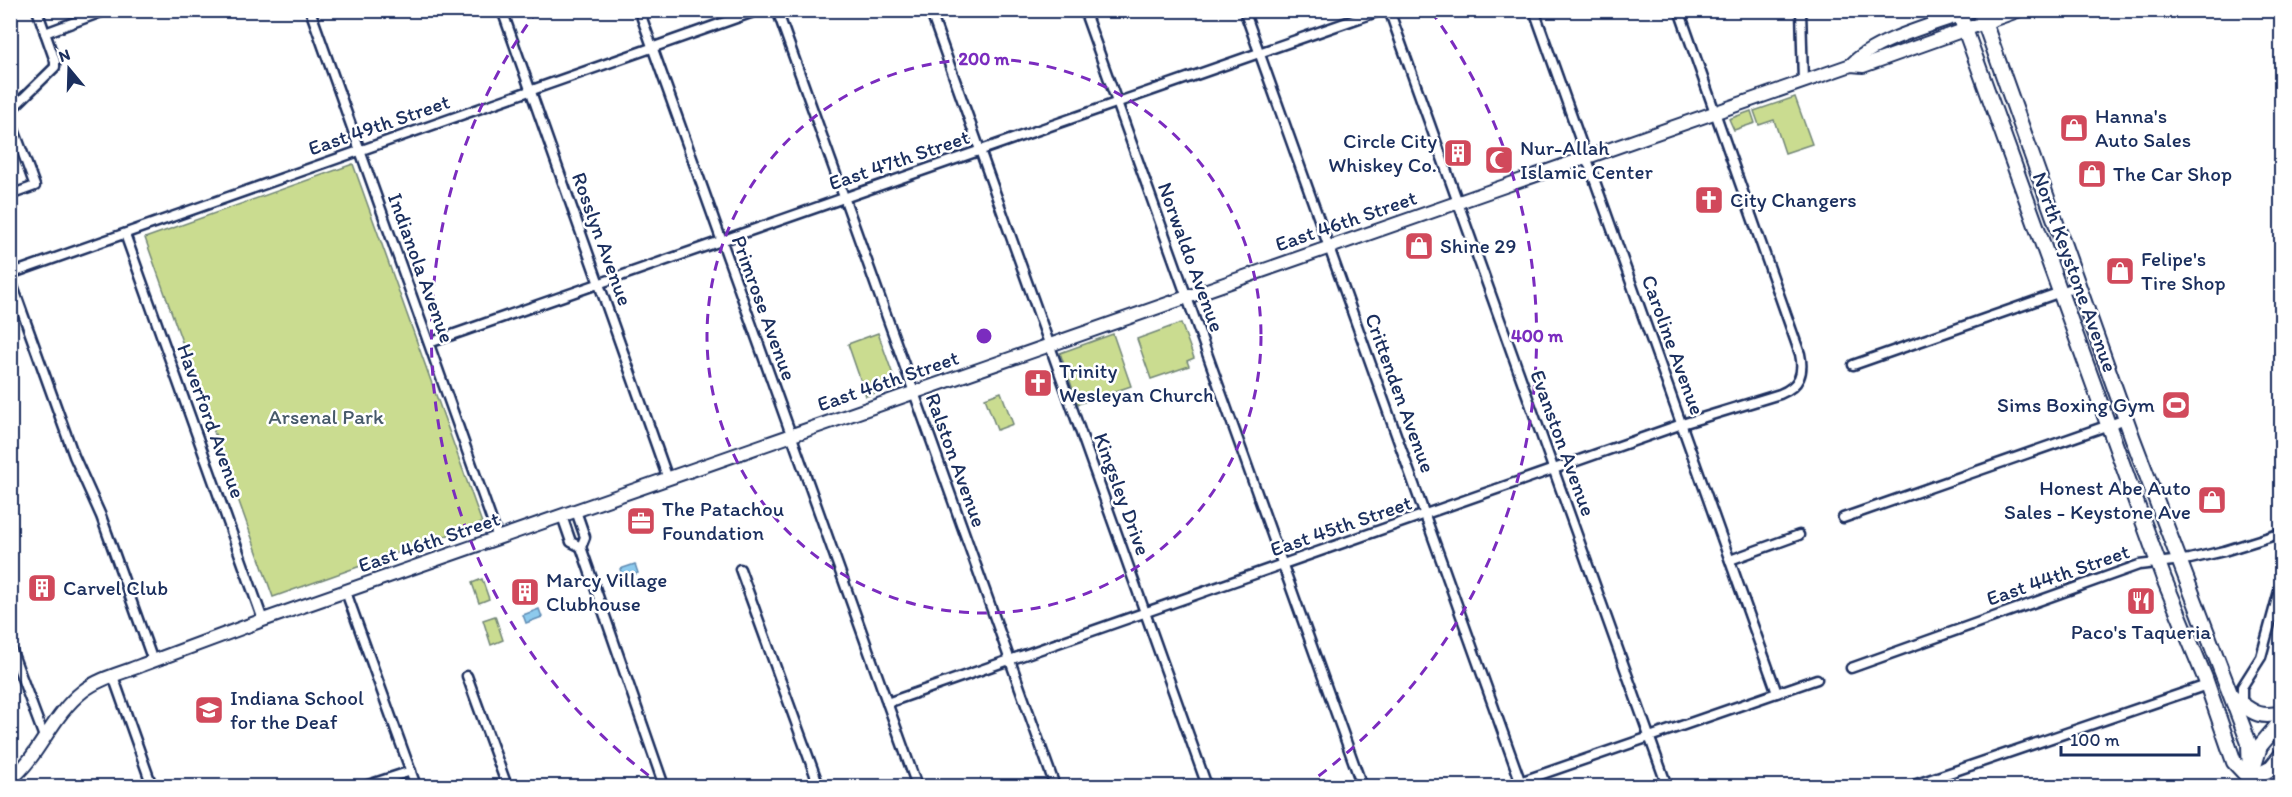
<svg xmlns="http://www.w3.org/2000/svg" width="2292" height="797" viewBox="0 0 2292 797" font-family="Itim,sans-serif">
<style>
.green{fill:#cadc90;stroke:#728677;stroke-width:1.5}
.water{fill:#8dcaed;stroke:#5f8cb4;stroke-width:1.5}
.lines{fill:none;stroke-linecap:round;stroke-linejoin:round}
.minor-casing{stroke:#1b2f5e;stroke-width:13}
.secondary-casing{stroke:#1b2f5e;stroke-width:16}
.primary-casing{stroke:#1b2f5e;stroke-width:18}
.minor{stroke:#fff;stroke-width:8}
.secondary{stroke:#fff;stroke-width:12}
.primary{stroke:#fff;stroke-width:14}
.ring{fill:none;stroke:#7b2cbf;stroke-width:3;stroke-dasharray:10 8}
.labels{text-anchor:middle;stroke-width:5;stroke-linejoin:round;paint-order:stroke}
.poi-label{font-size:21px;fill:#1b2f5e;stroke:#fff;text-anchor:start}
.street-label{font-size:21px;fill:#1b2f5e;stroke:#fff}
.park-label{font-size:21px;fill:#475a6a;stroke:#fff}
.centre{fill:#7b2cbf;stroke:#fff;stroke-width:3}
.ring-label{font-size:18px;text-anchor:middle;font-weight:bold;fill:#7b2cbf;stroke:#fff;stroke-width:5;stroke-linejoin:round;paint-order:stroke}
</style>
<rect width="100%" height="100%" fill="#fff"/>
<filter id="ink" filterUnits="userSpaceOnUse"><feTurbulence type="fractalNoise" baseFrequency=".0167" numOctaves="2"/><feDisplacementMap in="SourceGraphic" scale="12" xChannelSelector="R" yChannelSelector="G"/><feConvolveMatrix kernelMatrix="1 2 1 2 8 2 1 2 1" color-interpolation-filters="sRGB"/></filter>
<g filter="url(#ink)">
<g class="green">
<path d="M1795,97L1812,144L1785,153L1774,120L1759,125L1754,111Z"/>
<path d="M1751,111L1755,123L1734,130L1729,119Z"/>
<path d="M353,164L482,523L273,597L145,238Z"/>
<path d="M1181,323L1194,358L1187,361L1189,366L1151,379L1137,339Z"/>
<path d="M878,333L897,386L866,396L848,344Z"/>
<path d="M1113,334L1131,386L1078,404L1060,353Z"/>
<path d="M1001,392L1013,424L997,430L985,398Z"/>
<path d="M482,579L489,599L479,603L472,583Z"/>
<path d="M495,616L503,640L491,645L483,620Z"/>
</g>
<g class="water">
<path d="M635,564L638,573L623,578L620,569Z"/>
<path d="M539,609L542,617L526,623L523,615Z"/>
</g>
<g class="lines">
<g class="minor-casing">
<g id="minor">
<path d="M310,10L498,538"/>
<path d="M502,10L668,479"/>
<path d="M639,10L917,786"/>
<path d="M777,10L1055,786"/>
<path d="M930,10L1207,786"/>
<path d="M1084,10L1362,786"/>
<path d="M1244,10L1522,786"/>
<path d="M1389,10L1667,786"/>
<path d="M1534,10L1777,693"/>
<path d="M1801,10L1803,82"/>
<path d="M45,33L107,10"/>
<path d="M10,195L35,186L12,124V109L55,67V61L37,10"/>
<path d="M125,234L263,620"/>
<path d="M10,274L759,10"/>
<path d="M10,278L74,456L101,516L153,661"/>
<path d="M429,343L1382,10"/>
<path d="M1853,365L2078,286"/>
<path d="M562,516L571,542L581,547L585,537L576,511"/>
<path d="M1843,518L2126,419"/>
<path d="M581,547L664,786"/>
<path d="M1730,560L1799,535"/>
<path d="M740,569L819,786"/>
<path d="M346,592L416,786"/>
<path d="M10,646L44,737"/>
<path d="M1851,668L2139,565L2190,559L2224,551L2282,533"/>
<path d="M113,676L152,786"/>
<path d="M467,676L507,786"/>
<path d="M887,703L1682,424L1780,394C1800,386 1804,373 1800,354L1679,10"/>
<path d="M2242,707V687L2261,657L2282,580"/>
<path d="M365,786L411,771"/>
<path d="M1508,786L1817,679"/>
<path d="M1911,786L2207,685"/>
</g>
</g>
<g class="secondary-casing">
<g id="secondary">
<path d="M1851,65C1874,39 1940,23 1974,10"/>
<path d="M10,780C40,756 51,716 83,691C99,678 123,673 142,665C182,650 222,635 263,620L1851,65L1863,66L2020,10"/>
</g>
</g>
<g class="primary-casing">
<g id="primary">
<path d="M1958,10L2164,579L2205,678L2234,762L2250,779"/>
<path d="M1980,10L2133,439L2249,743L2250,779L2253,786"/>
<path d="M2233,698C2252,711 2257,719 2282,713"/>
<path d="M2254,766L2260,746L2282,720"/>
<path d="M2250,779L2270,769L2282,754"/>
</g>
</g>
<use href="#minor" class="minor"/>
<use href="#secondary" class="secondary"/>
<use href="#primary" class="primary"/>
</g>
</g>
<g class="ring">
<circle cx="984" cy="336" r="277"/>
<path d="M663 786A553 553 0 0 1 537 11M1431 11A553 553 0 0 1 1305 786"/>
</g>
<defs>
<g id="shop-square" transform="scale(1.5)"><rect x="-9" y="-9" width="18" height="18" rx="4" fill="#d1495b" stroke="#fff"/><path d="M-5-2.5h2.3a2.7 3.5 0 0 1 5.4 0H5L5.5 6h-11ZM-1.5-2.5h3a1.5 2.3 0 0 0-3 0Z" fill="#fff"/></g>
<g id="building-square" transform="scale(1.5)"><rect x="-9" y="-9" width="18" height="18" rx="4" fill="#d1495b" stroke="#fff"/><path d="M-4-6H4V6H1V3H-1V6H-4ZM-2.5-4.3h1.7v1.8h-1.7ZM.8-4.3h1.7v1.8H.8ZM-2.5-1h1.7V.8h-1.7ZM.8-1h1.7V.8H.8Z" fill="#fff"/></g>
<g id="mosque-square" transform="scale(1.5)"><rect x="-9" y="-9" width="18" height="18" rx="4" fill="#d1495b" stroke="#fff"/><path d="M3.5-4.9A6 6 0 1 0 3.5 4.9A5 5 0 1 1 3.5-4.9Z" fill="#fff"/></g>
<g id="church-square" transform="scale(1.5)"><rect x="-9" y="-9" width="18" height="18" rx="4" fill="#d1495b" stroke="#fff"/><path d="M-1.2-6h2.4v3.5h3.3v2.4h-3.3V6h-2.4V-.1h-3.3v-2.4h3.3Z" fill="#fff"/></g>
<g id="stadium-square" transform="scale(1.5)"><rect x="-9" y="-9" width="18" height="18" rx="4" fill="#d1495b" stroke="#fff"/><path d="M0-5a6.5 5 0 1 0 0 10a6.5 5 0 1 0 0-10ZM-3.5-1.8h7v3.6h-7Z" fill="#fff"/></g>
<g id="office-square" transform="scale(1.5)"><rect x="-9" y="-9" width="18" height="18" rx="4" fill="#d1495b" stroke="#fff"/><path d="M-6-3h4V-5.5h4V-3h4V5H-6ZM-1-4.5V-3h2v-1.5ZM-6 0V1H6V0Z" fill="#fff"/></g>
<g id="restaurant-square" transform="scale(1.5)"><rect x="-9" y="-9" width="18" height="18" rx="4" fill="#d1495b" stroke="#fff"/><path d="M-5-6h1v4h1v-4h1v4h1v-4h1v5L-1.5 .5V6h-2V.5L-5-1ZM5-6V6H3V1.5H1.5Q1.5-4 5-6Z" fill="#fff"/></g>
<g id="school-square" transform="scale(1.5)"><rect x="-9" y="-9" width="18" height="18" rx="4" fill="#d1495b" stroke="#fff"/><path d="M0-5L7-2L0 1L-7-2ZM-4 1L0 2.5L4 1V4Q0 6-4 4Z" fill="#fff"/></g>
</defs>
<g fill-rule="evenodd">
<use href="#shop-square" x="2074" y="128"/>
<use href="#building-square" x="1458" y="153"/>
<use href="#mosque-square" x="1499" y="160"/>
<use href="#shop-square" x="2092" y="174"/>
<use href="#church-square" x="1709" y="200"/>
<use href="#shop-square" x="1419" y="246"/>
<use href="#shop-square" x="2120" y="271"/>
<use href="#church-square" x="1038" y="383"/>
<use href="#stadium-square" x="2176" y="405"/>
<use href="#shop-square" x="2212" y="500"/>
<use href="#office-square" x="641" y="521"/>
<use href="#building-square" x="42" y="588"/>
<use href="#building-square" x="525" y="592"/>
<use href="#restaurant-square" x="2141" y="601"/>
<use href="#school-square" x="209" y="710"/>
</g>
<g class="labels">
<g class="poi-label">
<text x="2095" y="123">Hanna's<tspan x="2095" dy="24">Auto Sales</tspan></text>
<text x="1437" y="148" text-anchor="end">Circle City<tspan x="1437" dy="24">Whiskey Co.</tspan></text>
<text x="1520" y="155">Nur-Allah<tspan x="1520" dy="24">Islamic Center</tspan></text>
<text x="2113" y="181">The Car Shop</text>
<text x="1730" y="207">City Changers</text>
<text x="1440" y="253">Shine 29</text>
<text x="2141" y="266">Felipe's<tspan x="2141" dy="24">Tire Shop</tspan></text>
<text x="1059" y="378">Trinity<tspan x="1059" dy="24">Wesleyan Church</tspan></text>
<text x="2155" y="412" text-anchor="end">Sims Boxing Gym</text>
<text x="2191" y="495" text-anchor="end">Honest Abe Auto<tspan x="2191" dy="24">Sales - Keystone Ave</tspan></text>
<text x="662" y="516">The Patachou<tspan x="662" dy="24">Foundation</tspan></text>
<text x="546" y="587">Marcy Village<tspan x="546" dy="24">Clubhouse</tspan></text>
<text x="63" y="595">Carvel Club</text>
<text x="2141" y="639" text-anchor="middle">Paco's Taqueria</text>
<text x="230" y="705">Indiana School<tspan x="230" dy="24">for the Deaf</tspan></text>
</g>
<g class="street-label">
<text transform="translate(379 125) rotate(-19)" y="7">East 49th Street</text>
<text transform="translate(899 160) rotate(-19)" y="7">East 47th Street</text>
<text transform="translate(1346 221) rotate(-19)" y="7">East 46th Street</text>
<text transform="translate(602 239) rotate(70)" y="7">Rosslyn Avenue</text>
<text transform="translate(1191 257) rotate(70)" y="7">Norwaldo Avenue</text>
<text transform="translate(421 268) rotate(70)" y="7">Indianola Avenue</text>
<text transform="translate(2075 272) rotate(70)" y="7">North Keystone Avenue</text>
<text transform="translate(764 308) rotate(70)" y="7">Primrose Avenue</text>
<text transform="translate(1673 345) rotate(70)" y="7">Caroline Avenue</text>
<text transform="translate(888 381) rotate(-19)" y="7">East 46th Street</text>
<text transform="translate(1400 393) rotate(70)" y="7">Crittenden Avenue</text>
<text transform="translate(211 421) rotate(70)" y="7">Haverford Avenue</text>
<text transform="translate(1563 443) rotate(70)" y="7">Evanston Avenue</text>
<text transform="translate(956 460) rotate(70)" y="7">Ralston Avenue</text>
<text transform="translate(1122 494) rotate(70)" y="7">Kingsley Drive</text>
<text transform="translate(1341 526) rotate(-19)" y="7">East 45th Street</text>
<text transform="translate(429 542) rotate(-19)" y="7">East 46th Street</text>
<text transform="translate(2058 575) rotate(-19)" y="7">East 44th Street</text>
</g>
<g class="park-label">
<text x="326" y="424">Arsenal Park</text>
</g>
</g>
<circle cx="984" cy="336" r="9" class="centre"/>
<g class="ring-label">
<text x="984" y="65">200 m</text>
<text x="1537" y="342">400 m</text>
</g>
<rect width="2292" height="797" fill="none" stroke="#fff" stroke-width="36"/>
<rect x="18" y="18" width="2256" height="761" fill="none" stroke="#1b2f5e" stroke-width="2" filter="url(#ink)"/>
<g transform="translate(69 69) rotate(341)" stroke="#ffffff" stroke-width="4.5" paint-order="stroke">
<path d="M0-4.5L10 22L0 15L-10 22Z" fill="#1b2f5e"/>
<text y="-9" font-size="16" font-weight="bold" text-anchor="middle" fill="#1b2f5e">N</text>
</g>
<path d="M2061 746v9h138v-9" fill="none" stroke="#1b2f5e" stroke-width="3"/>
<text x="2070" y="746" font-size="18" fill="#1b2f5e" stroke="#ffffff" stroke-width="4.5" paint-order="stroke">100 m</text>
</svg>
